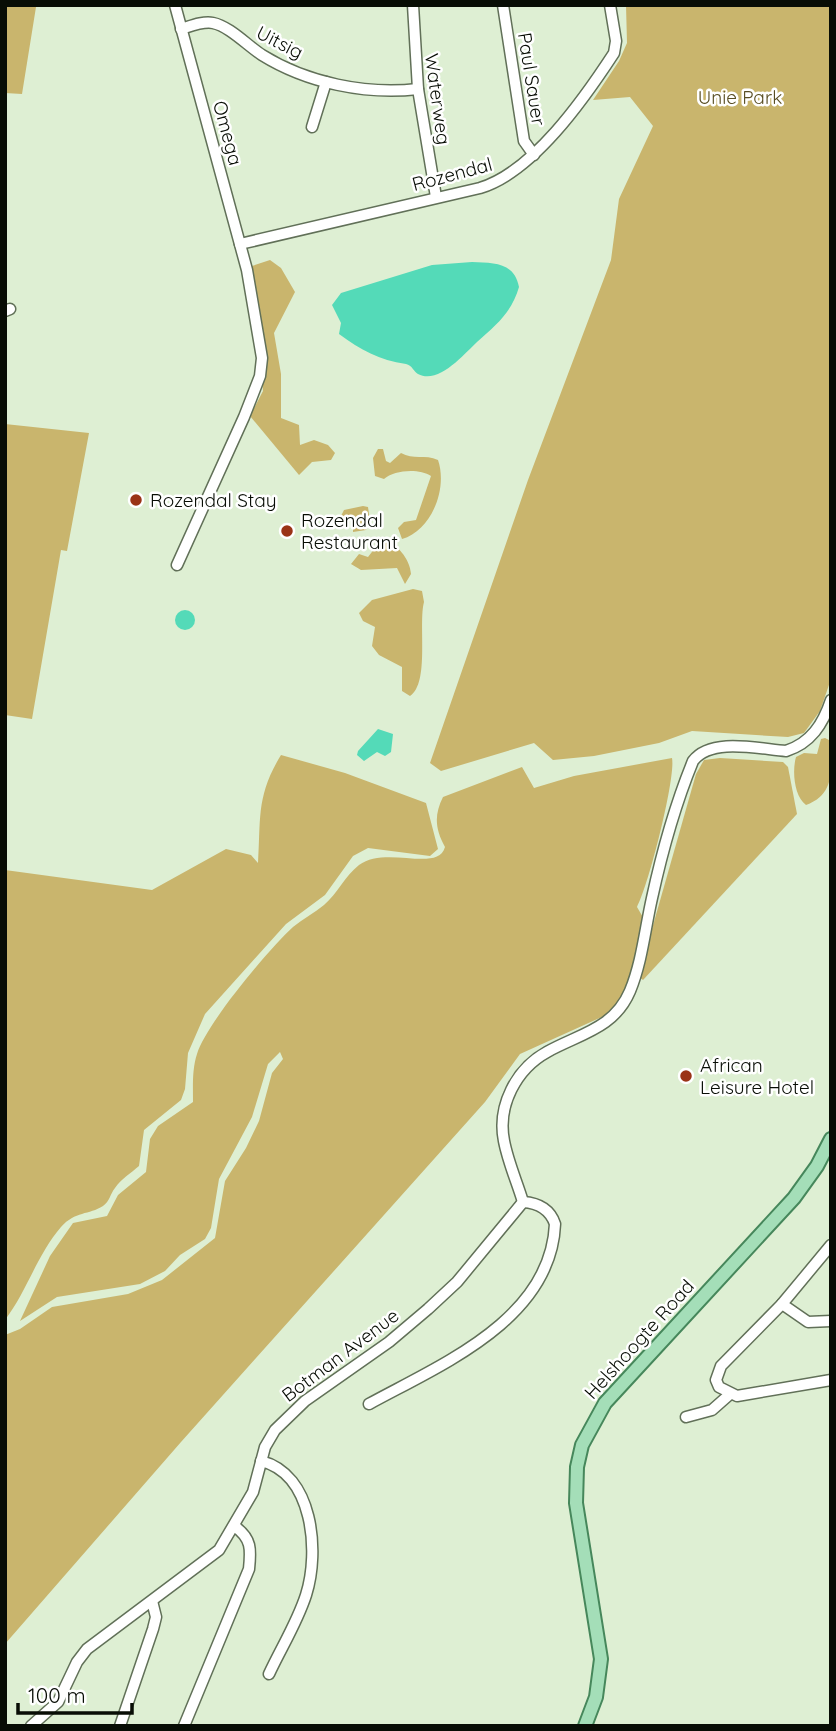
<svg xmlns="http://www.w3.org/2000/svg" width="836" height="1731" viewBox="0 0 836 1731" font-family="Quicksand,sans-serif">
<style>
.green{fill:#c9b56d}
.water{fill:#54dab8}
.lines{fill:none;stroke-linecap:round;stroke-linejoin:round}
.minor-casing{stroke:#617058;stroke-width:13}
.major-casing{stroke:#46875b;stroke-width:16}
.minor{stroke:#fff;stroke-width:10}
.major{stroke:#a4deb8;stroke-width:12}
.poi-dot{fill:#9a3316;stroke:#fff;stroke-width:2.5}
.labels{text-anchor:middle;stroke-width:5;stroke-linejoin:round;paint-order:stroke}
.street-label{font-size:19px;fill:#080d05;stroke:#fff}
.park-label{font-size:19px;fill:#584d22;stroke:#fff}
.poi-label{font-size:19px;fill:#080d05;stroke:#fff;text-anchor:start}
</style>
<rect width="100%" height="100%" fill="#deefd3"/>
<g class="green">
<path d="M5,5H164L165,6L36,7L22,94L5,93Z"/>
<path d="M626,5H831V679L820,711L804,733L788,737L692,731L659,743L594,756L553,760L534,743L441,771L430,763L528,480L611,260L619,199L653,126L630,97L593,100L619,61L627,43Z"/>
<path d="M270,260L281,268L295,292L274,333L281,374V418L299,425L300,445L314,440L328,445L335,453L331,460L312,462L299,475L250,416L263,391L252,266Z"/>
<path d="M5,424L89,433L67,551L61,550L32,719L5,715Z"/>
<path d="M378,449H383L386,461L390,463L401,453C413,460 425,454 438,460C448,489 431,531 402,539L398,528L404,522L416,520L431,476C419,468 394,470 384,479L375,476L373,458Z"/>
<path d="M363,506L368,507L370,521L366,530L353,532V515L344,522H338L344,510Z"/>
<path d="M382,539C397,543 410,559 411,574L405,584L397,568L361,570L351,564L359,554L368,557Z"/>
<path d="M413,589L422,591L424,602C418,624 430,683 410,696L402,691V667L379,655L372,646L375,627L363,621L359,613L372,600Z"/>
<path d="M825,738L831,741C831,769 836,794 806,805C794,796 792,771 796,757L804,753L817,754L821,739Z"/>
<path d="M281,755L345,773L426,803L438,849L430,856L368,848L353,856L325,895L286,924L205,1014L188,1053L185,1089L181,1100L144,1130L139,1166C131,1173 121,1179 115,1188C110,1194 110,1201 103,1206C89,1215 75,1211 61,1227C37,1255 27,1291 5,1320V870L152,890L226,849L251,855L258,863C261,818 256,796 281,755Z"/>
<path d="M672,758C676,778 648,888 637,907L644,919L634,967L623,998L604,1016L520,1054L485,1102L181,1442L5,1644V1335L20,1329L52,1307L128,1294L162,1280L215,1238L225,1181L246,1148L259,1121L272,1073L283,1059L280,1052L268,1064L252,1117L219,1179L211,1228L205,1239L180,1255L165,1271L140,1284L57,1297L20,1321L50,1256L73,1223L107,1216L118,1195L146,1172L150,1139L158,1126L193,1102C193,1086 192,1069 197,1054C206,1024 269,949 293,927C303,919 314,913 324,905C337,894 345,876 359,865C386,845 438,873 445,847C435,829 434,815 443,797L522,767L534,788L574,776Z"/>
<path d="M720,758L783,762L788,767L797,814L643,980L639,977L642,964L696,774L704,760Z"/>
</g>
<g class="water">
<path d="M472,262C494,263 514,262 519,287C512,312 496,325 477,342C465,353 439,385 418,374C414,372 412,365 406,364C379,360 361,350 339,334L341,323L332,305L341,293L432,265Z"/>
<circle cx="185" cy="620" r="10"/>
<path d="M378,729L393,734L391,752L385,756L377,752L364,761L357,755L358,751Z"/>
</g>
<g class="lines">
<g class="minor-casing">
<g id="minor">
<path d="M175,5L247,270L262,358L260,376L244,417L177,565"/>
<path d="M413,5L418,89L436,197"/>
<path d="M503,5L524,141L534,155"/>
<path d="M181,29C191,26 203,21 213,23C229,26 248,46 262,55C307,83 366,95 418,89"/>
<path d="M312,127L326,82"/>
<path d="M240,244L480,188C533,172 584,99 614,53L616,41L610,5"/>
<path d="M5,311L10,309"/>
<path d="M523,1202C517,1182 508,1162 504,1141C497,1106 516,1069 547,1052C579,1034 614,1029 630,991C642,962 645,929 652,898C662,852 675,805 693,761C711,737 759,749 786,751C811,743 823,724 831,700"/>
<path d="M831,1245L782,1304L808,1322L831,1321"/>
<path d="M782,1304L721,1366L716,1380L719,1387L737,1396L831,1380"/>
<path d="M369,1404C440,1365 551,1320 555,1224C550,1209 538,1203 523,1202"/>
<path d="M686,1417L712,1410L729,1395"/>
<path d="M261,1461C313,1474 320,1551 306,1595C297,1623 281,1648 269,1674"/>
<path d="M31,1726L58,1702L77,1662L87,1649L219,1550L253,1492L265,1447L275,1430L305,1401L389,1342L428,1309L457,1282L523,1202"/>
<path d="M120,1726L153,1629L156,1617L152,1601"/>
<path d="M184,1726L249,1569C251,1550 252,1538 234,1526"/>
</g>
</g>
<g class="major-casing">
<path id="major" d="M585,1726L596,1697L601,1659L576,1503L577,1467L582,1445L605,1403L794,1198L817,1166L831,1139"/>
</g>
<use href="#minor" class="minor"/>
<use href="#major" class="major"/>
</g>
<g class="poi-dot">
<circle cx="136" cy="500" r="7"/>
<circle cx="287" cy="531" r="7"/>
<circle cx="686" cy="1076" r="7"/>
</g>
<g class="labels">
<g class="street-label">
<text transform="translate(280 42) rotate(27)" y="7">Uitsig</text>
<text transform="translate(532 79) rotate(81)" y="7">Paul Sauer</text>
<text transform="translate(438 99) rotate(82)" y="7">Waterweg</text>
<text transform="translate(228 133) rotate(75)" y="7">Omega</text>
<text transform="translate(452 174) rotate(-15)" y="7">Rozendal</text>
<text transform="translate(639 1339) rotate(-48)" y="7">Helshoogte Road</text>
<text transform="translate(340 1355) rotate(-37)" y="7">Botman Avenue</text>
</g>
<g class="park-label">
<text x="740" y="104">Unie Park</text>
</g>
<g class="poi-label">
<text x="150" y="507">Rozendal Stay</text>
<text x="301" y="527">Rozendal<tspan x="301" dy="22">Restaurant</tspan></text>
<text x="700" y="1072">African<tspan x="700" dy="22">Leisure Hotel</tspan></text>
</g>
</g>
<rect width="836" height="1731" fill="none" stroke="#080d05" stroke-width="14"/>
<path d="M18 1703v10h114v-10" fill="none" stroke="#080d05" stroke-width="3.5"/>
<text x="28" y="1703" font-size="21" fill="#080d05" stroke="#ffffff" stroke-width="5" paint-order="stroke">100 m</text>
</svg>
